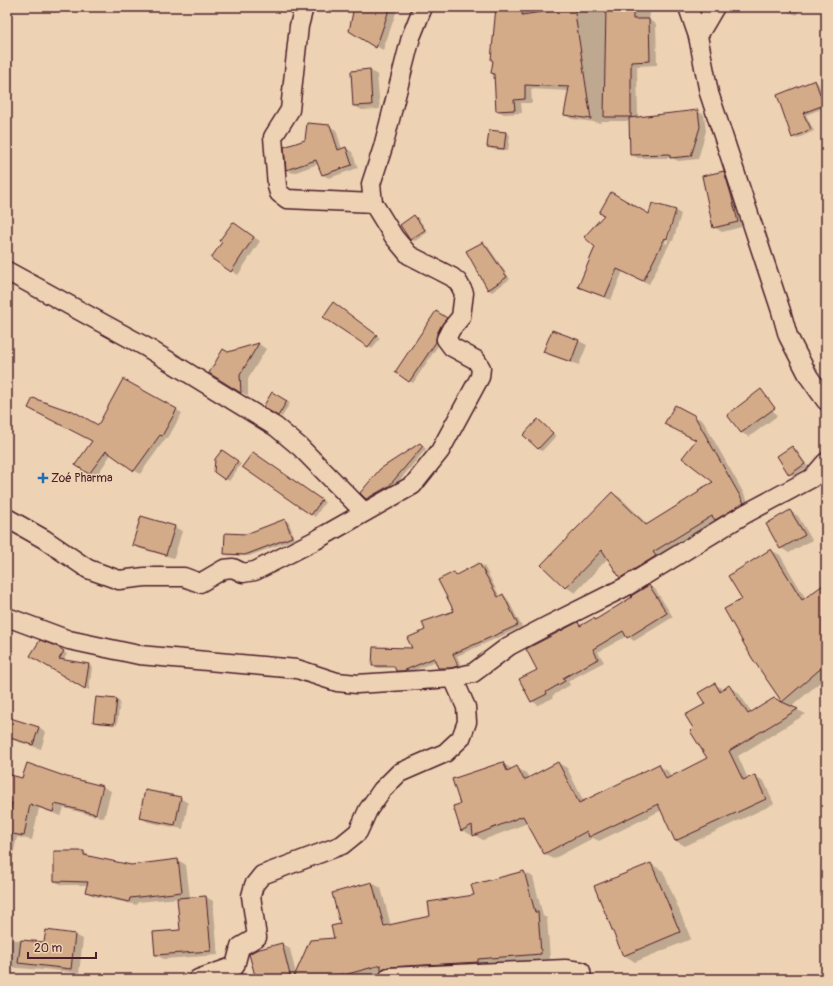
<svg xmlns="http://www.w3.org/2000/svg" width="833" height="986" viewBox="0 0 833 986" font-family="Pangolin,sans-serif">
<style>
.shadow{fill:#0003}
.building{fill:#d4ab89;stroke:#4a1f2b}
.lines{fill:none;stroke-linecap:round;stroke-linejoin:round}
.street-casing{stroke:#4a1f2b;stroke-width:21}
.street{stroke:#eed2b4;stroke-width:18}
.poi-dot{fill:#1f6fb2;stroke:#eed2b4;stroke-width:1.5}
.labels{text-anchor:middle;stroke-width:3;stroke-linejoin:round;paint-order:stroke}
.poi-label{font-size:12px;fill:#4a1f2b;stroke:#eed2b4;text-anchor:start}
</style>
<rect width="100%" height="100%" fill="#eed2b4"/>
<filter id="ink" filterUnits="userSpaceOnUse"><feTurbulence type="fractalNoise" baseFrequency=".025" numOctaves="2"/><feDisplacementMap in="SourceGraphic" scale="8" xChannelSelector="R" yChannelSelector="G"/><feConvolveMatrix kernelMatrix="1 2 1 2 8 2 1 2 1" color-interpolation-filters="sRGB"/></filter>
<g filter="url(#ink)">
<g class="shadow">
<path d="M43,7H58L55,13Z"/>
<path d="M358,7H398L383,50L350,31Z"/>
<path d="M497,7H651L649,20L656,24L657,65L637,66L638,118L697,111L704,115L706,131L698,159L678,161L672,158H638L631,154L630,121H601V123L572,119L565,115L569,91L531,89L532,103H521L522,113L504,114L497,110L494,61L492,60Z"/>
<path d="M776,7H800L797,15Z"/>
<path d="M370,70L377,75L380,109L362,110L354,106Z"/>
<path d="M815,81L818,83L826,104V107L806,115L814,131L796,139L793,137Z"/>
<path d="M329,126L336,130L342,149L346,148L352,152L358,168L329,178L323,175L318,164L293,173L287,170L285,148L306,141Z"/>
<path d="M490,131L506,132L510,135L508,151L492,149L488,147Z"/>
<path d="M724,172L731,177L745,226L722,232L714,227Z"/>
<path d="M675,210L665,243L667,244L676,211L681,214L673,241H671L649,284L623,271L611,300L585,290L649,215Z"/>
<path d="M414,216L418,218L428,232L415,241L411,239Z"/>
<path d="M239,227L260,241L238,275L212,258L223,242Z"/>
<path d="M483,243L487,245L510,279L492,292L489,290L467,252Z"/>
<path d="M337,306L380,338L372,349L325,317Z"/>
<path d="M440,314L449,321L439,344L413,383L409,381Z"/>
<path d="M552,331L579,341L587,345L579,365L552,356L544,351Z"/>
<path d="M259,344L266,349L248,379V396L210,373L229,353Z"/>
<path d="M123,381L182,413L168,438H166L140,474L111,454L96,477L76,465L93,441Z"/>
<path d="M272,394L290,403L282,417L265,406Z"/>
<path d="M764,398L777,416L749,437L742,433L728,415Z"/>
<path d="M693,415L703,421L752,508L630,582L621,577L608,558L575,593L566,587L542,565L612,493L621,498L648,525L715,482L697,440Z"/>
<path d="M538,420L542,422L556,436L542,451L538,449L524,435Z"/>
<path d="M420,444L426,449L393,488L371,501L367,499L361,493Z"/>
<path d="M792,447L796,449L808,467L793,476L790,474Z"/>
<path d="M226,453L241,464L229,481L215,472Z"/>
<path d="M257,455L325,502L315,517L244,467Z"/>
<path d="M790,511L798,516L812,540L789,553L781,548Z"/>
<path d="M285,520L289,523L295,539L249,556L228,555L225,553Z"/>
<path d="M174,527L182,531L174,558L141,549L133,545Z"/>
<path d="M771,550L780,555L806,599L826,585V677L791,707L806,714L738,756L748,779L755,776L764,781L774,804L685,846L676,841L662,810L599,841L593,838L553,859L545,854L528,823L483,840L474,835V833L471,835L462,830L461,804L502,763L511,768L512,770L517,768L526,773L529,778L558,763L567,768L584,802L659,766L668,771L671,778L708,759L694,729L715,684L724,690L729,687L738,692L752,713L785,704L753,658L744,599Z"/>
<path d="M479,564L484,566L500,597L503,595L507,598L522,627L457,656L462,668L444,670L439,668L436,661L408,673H401L397,670L396,668H378L373,665L413,649L426,630L456,611L454,573L458,575Z"/>
<path d="M649,586L655,589L673,617L634,641L627,636L598,652L604,662L568,681L570,685L552,696L553,698L538,705L532,701L538,671L578,623L582,626L594,619L596,620Z"/>
<path d="M57,648L67,654L63,661L89,665L92,667L89,690L31,655Z"/>
<path d="M116,700L120,702L117,725L98,724L94,722Z"/>
<path d="M7,718L39,727L46,732L41,749L7,738Z"/>
<path d="M7,775L23,779L67,778L103,787L111,791L104,818L97,816L103,788H101L95,816L64,808L61,816L39,808L32,840L17,837L7,883Z"/>
<path d="M180,798L188,803L183,829L148,822L140,817Z"/>
<path d="M83,852L91,856V857L131,866L178,860L186,865L190,898L206,897L213,901L218,955L164,959L156,955L181,931L178,898L138,902L137,905L94,896L86,892L88,885H62L54,881Z"/>
<path d="M651,864L663,871L691,939L635,962L624,955Z"/>
<path d="M524,872L533,877L543,916L547,918L550,959L487,964L388,979H257L282,944L290,949L296,974L335,938L341,925L372,883L381,888L391,926L431,916Z"/>
<path d="M7,911L12,914L8,939L45,943L75,935L83,939L79,973L43,969V970L7,967Z"/>
</g>
<g class="building">
<path d="M354,7H390L376,48L349,31Z"/>
<path d="M496,7L523,8L522,15L574,7L591,119L564,115L569,87L525,85V99L514,100L515,110L496,111L494,74L491,73L493,61L491,60Z"/>
<path d="M606,7H633V19H649L650,61L631,62V117H604Z"/>
<path d="M370,69L372,105L353,106L351,71Z"/>
<path d="M815,80L824,105L803,113L811,129L792,138L777,95Z"/>
<path d="M698,110L700,127L691,156L670,158V154L630,155L629,118Z"/>
<path d="M307,123L330,125L338,150L346,147L352,165L322,175L316,160L286,170L284,147L305,140Z"/>
<path d="M489,130L506,132L504,149L487,147Z"/>
<path d="M724,171L731,194L738,222L713,228L702,176Z"/>
<path d="M611,192L649,214L652,203L676,210L667,239L665,238L643,281L617,269L605,297L578,287L595,247L584,237L604,215L599,213Z"/>
<path d="M414,215L425,230L410,240L400,225Z"/>
<path d="M233,222L254,237L231,272L211,258L222,242L219,241Z"/>
<path d="M483,242L507,277L488,290L466,251Z"/>
<path d="M333,302L377,335L368,347L323,317Z"/>
<path d="M436,311L447,318L442,324L437,334L436,340V342L409,382L395,372Z"/>
<path d="M552,330L579,340L571,362L543,352Z"/>
<path d="M259,343L240,375L241,393L209,373L223,349L228,352Z"/>
<path d="M123,379L177,409L162,436L160,435L134,471L106,451L89,474L75,465L92,441L28,408L33,398L70,411L71,410L98,425Z"/>
<path d="M761,389L775,408L741,433L727,415Z"/>
<path d="M272,392L287,401L278,416L263,407Z"/>
<path d="M675,405L694,415L744,503L715,520L712,516L653,552L656,556L620,578L602,550L565,588L541,565L612,492L646,525L699,492L698,490L713,482L682,458L696,440L664,424Z"/>
<path d="M538,419L553,433L538,449L523,435Z"/>
<path d="M420,443L423,446L389,486L366,499L360,493L380,469Z"/>
<path d="M792,446L805,464L789,475L777,456Z"/>
<path d="M222,450L238,461L225,480L214,472L215,459Z"/>
<path d="M253,452L322,500L311,515L242,467Z"/>
<path d="M790,510L805,535L780,549L766,524Z"/>
<path d="M141,516L175,526L166,555L132,545Z"/>
<path d="M285,519L292,537L245,555L224,554L225,533L246,534Z"/>
<path d="M771,549L802,600L826,583V664L782,702L798,709L729,751L743,780L755,775L766,799L675,841L658,804L589,837L587,831L544,854L523,816L473,836L472,825L461,831L453,806L460,804L452,779L503,762L507,771L517,766L524,780L558,762L579,803L659,764L666,779L707,758L690,731L693,728L685,715L705,704L698,693L715,683L720,692L729,685L748,714L774,698L782,702L752,658L724,609L742,599L728,576Z"/>
<path d="M479,563L498,597L503,594L518,625L453,654L458,666L451,668H438L434,658L403,671H396L394,666H372L373,647L412,648L407,638L425,630L422,622L454,611L438,580L454,572L456,575Z"/>
<path d="M649,585L667,613L627,638L623,631L593,649L598,659L563,678L565,681L546,692L547,694L531,702L519,679L537,670L526,649L578,622L580,626L594,618L595,620L632,597L631,596Z"/>
<path d="M40,640L58,647L64,651L59,659L89,664L85,689L30,656Z"/>
<path d="M96,697L117,699L114,724L93,722Z"/>
<path d="M7,717L39,727L33,745L7,737Z"/>
<path d="M27,763L67,777L103,786L96,814L55,804L53,812L30,804L24,836L7,833V828L12,803L7,802V774L22,778Z"/>
<path d="M145,790L181,797L175,825L139,818Z"/>
<path d="M54,851H84V855L131,865L178,859L182,892L130,898L129,902L85,892L88,882L54,881Z"/>
<path d="M651,863L680,932L623,956L594,886Z"/>
<path d="M524,871L535,912H538L541,954L478,959V962L389,967L384,968L381,970V965L344,975L343,974L302,979H293L310,940L334,938L331,926L340,924L332,893L372,882L384,926L430,916L428,902L474,895L471,885Z"/>
<path d="M206,896L211,951L155,955L153,932L180,930L177,898Z"/>
<path d="M46,930L75,934L71,969L18,963L21,940L44,942Z"/>
<path d="M282,943L291,979H256L249,954L256,950Z"/>
</g>
<g class="lines">
<g class="street-casing">
<g id="street">
<path d="M304,7L299,26L290,110L273,137L277,186L279,193L287,199L373,203"/>
<path d="M688,7L698,36"/>
<path d="M715,7L698,36L709,93L781,311L788,336L809,377L826,401"/>
<path d="M7,271L146,347L276,427L300,447L364,512"/>
<path d="M7,518L44,539L88,569L119,580L145,577H184L200,583L224,569L233,568L243,573L255,571L316,540L413,485L440,451L480,377L481,368L476,360L452,347L446,339L451,329L461,317L464,293L458,282L452,277L409,255L394,237L373,203L371,184L383,147L411,37L423,7"/>
<path d="M7,617L69,640L139,655L297,669L337,682L357,684L453,678L473,673L509,646L547,626L627,586L745,514L812,478L826,462"/>
<path d="M389,977L565,969L581,971L582,979"/>
<path d="M198,979L235,966L240,947L257,937L251,896L254,885L262,875L342,845L358,832L368,810L382,790L399,773L445,753L461,738L467,722L466,707L453,678"/>
</g>
</g>
<use href="#street" class="street"/>
</g>
</g>
<path class="poi-dot" d="M41 472h4v4h4v4h-4v4h-4v-4h-4v-4h4z"/>
<g class="labels">
<g class="poi-label">
<text x="51" y="482">Zoé Pharma</text>
</g>
</g>
<rect width="833" height="986" fill="none" stroke="#eed2b4" stroke-width="24"/>
<rect x="12" y="12" width="809" height="962" fill="none" stroke="#4a1f2b" stroke-width="1.5" filter="url(#ink)"/>
<path d="M28 952v6h68v-6" fill="none" stroke="#4a1f2b" stroke-width="2"/>
<text x="34" y="952" font-size="12" fill="#4a1f2b" stroke="#eed2b4" stroke-width="3" paint-order="stroke">20 m</text>
</svg>
